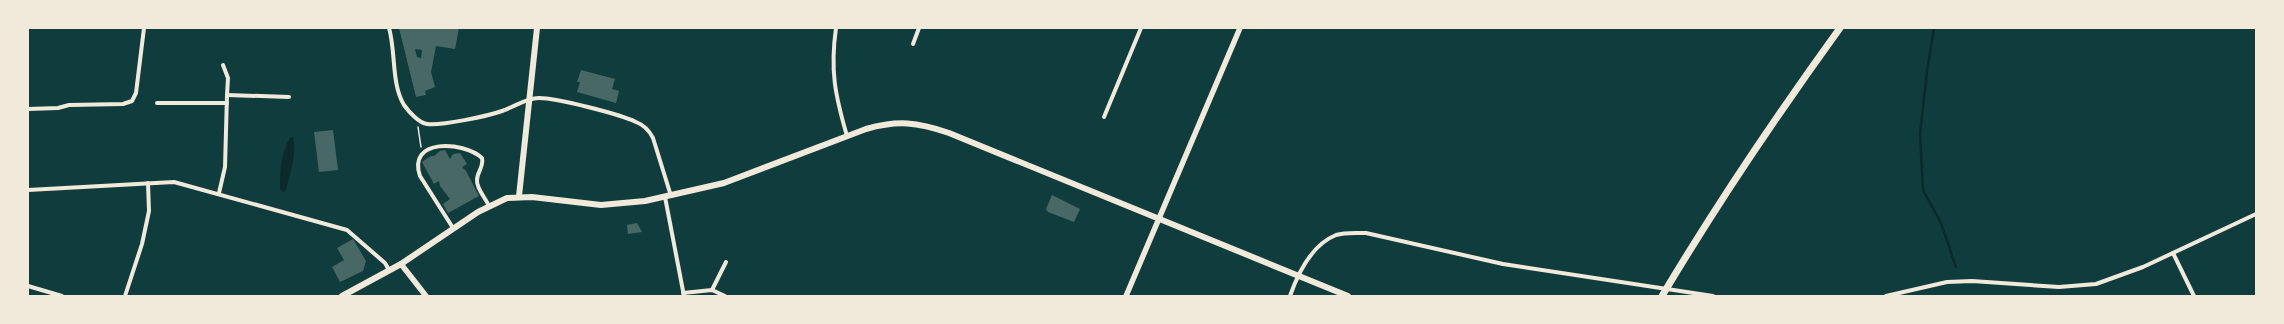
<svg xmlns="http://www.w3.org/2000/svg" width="2284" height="324" viewBox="0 0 2284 324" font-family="'DM Sans',sans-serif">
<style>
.water{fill:#0a2a2b}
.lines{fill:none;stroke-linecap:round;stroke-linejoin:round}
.stream{stroke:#0a2a2b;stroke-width:2.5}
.building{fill:#486865;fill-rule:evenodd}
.path{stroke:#f1e9da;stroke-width:1.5}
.minor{stroke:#f1e9da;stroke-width:4}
.tertiary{stroke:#f1e9da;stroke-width:5.5}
.secondary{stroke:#f1e9da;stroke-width:6}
.primary{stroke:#f1e9da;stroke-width:7}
</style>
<rect width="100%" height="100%" fill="#0f3d3e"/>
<path class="water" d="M293,137C297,154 290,174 286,190L283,192L280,189C280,171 281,153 290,138Z"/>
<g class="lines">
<path class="stream" d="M1934,28L1927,72L1920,134L1923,190L1941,223L1956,267"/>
</g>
<g class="building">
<path d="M399,28H459L455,49L436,46L431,72L435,87L425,91L426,95L416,97ZM415,49L422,50L421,58L417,57Z"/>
<path d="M581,70L615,79L612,89L619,91L616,103L577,92L580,82H577Z"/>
<path d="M333,130L338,170L319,172L314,132Z"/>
<path d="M445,150L450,159L453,154L460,153L467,164L462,167L466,171L479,196L448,213L443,204L450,199L440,186L439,181L434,184L422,162L431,156H434L440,151Z"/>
<path d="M1052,195L1080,209L1074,222L1048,212L1046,209Z"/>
<path d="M637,223L642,232L628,234L627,225Z"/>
<path d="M353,239L366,261L363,271L340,282L332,267L344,260L337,248Z"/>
</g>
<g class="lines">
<path class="path" d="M418,127L421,147"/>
<g class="minor">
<path d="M389,28C396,52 391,83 404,105C409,112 419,123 427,124C441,126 488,116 502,111C514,107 526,98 539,98C556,98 620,114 636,122C644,125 649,130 653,138L671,196"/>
<path d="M836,28C830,70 835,95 847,136"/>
<path d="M913,44L919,28"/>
<path d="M227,95L289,97"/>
<path d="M157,103H227"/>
<path d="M28,109L58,108L69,105L123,104L132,101L136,93L144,28"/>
<path d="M1104,117L1141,28"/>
<path d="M28,190L174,182L347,230L385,263L389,270"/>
<path d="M219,193L225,167L227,95L228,78L223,65"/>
<path d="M665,197L684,296"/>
<path d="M453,228L420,176C407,138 463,141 482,158C484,167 477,172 477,180C476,188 486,199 489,206"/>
<path d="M2173,253L2194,296"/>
<path d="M28,286L62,296"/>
<path d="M712,290L726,262"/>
<path d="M683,293L712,290L725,296"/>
<path d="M125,296L142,244L149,211L148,183"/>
<path d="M1290,296C1298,273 1311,245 1336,235C1345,232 1356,233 1366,233L1503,264L1713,296"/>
<path d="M1886,296L1947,282L1972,281L2059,287L2096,284L2143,267L2256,214"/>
</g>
<g class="tertiary">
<path d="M401,264L426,296"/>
<path d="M1126,296L1240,28"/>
</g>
<g class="secondary">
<path d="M519,196L537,28"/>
<path d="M342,296L401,264L478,212L507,198L532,197L601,205L645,201L724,183L866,129C898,120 917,122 949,133L1348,296"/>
</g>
<path class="primary" d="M1662,296C1717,204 1777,115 1840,28"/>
</g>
<rect width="2284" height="324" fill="none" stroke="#f1e9da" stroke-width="58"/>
</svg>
